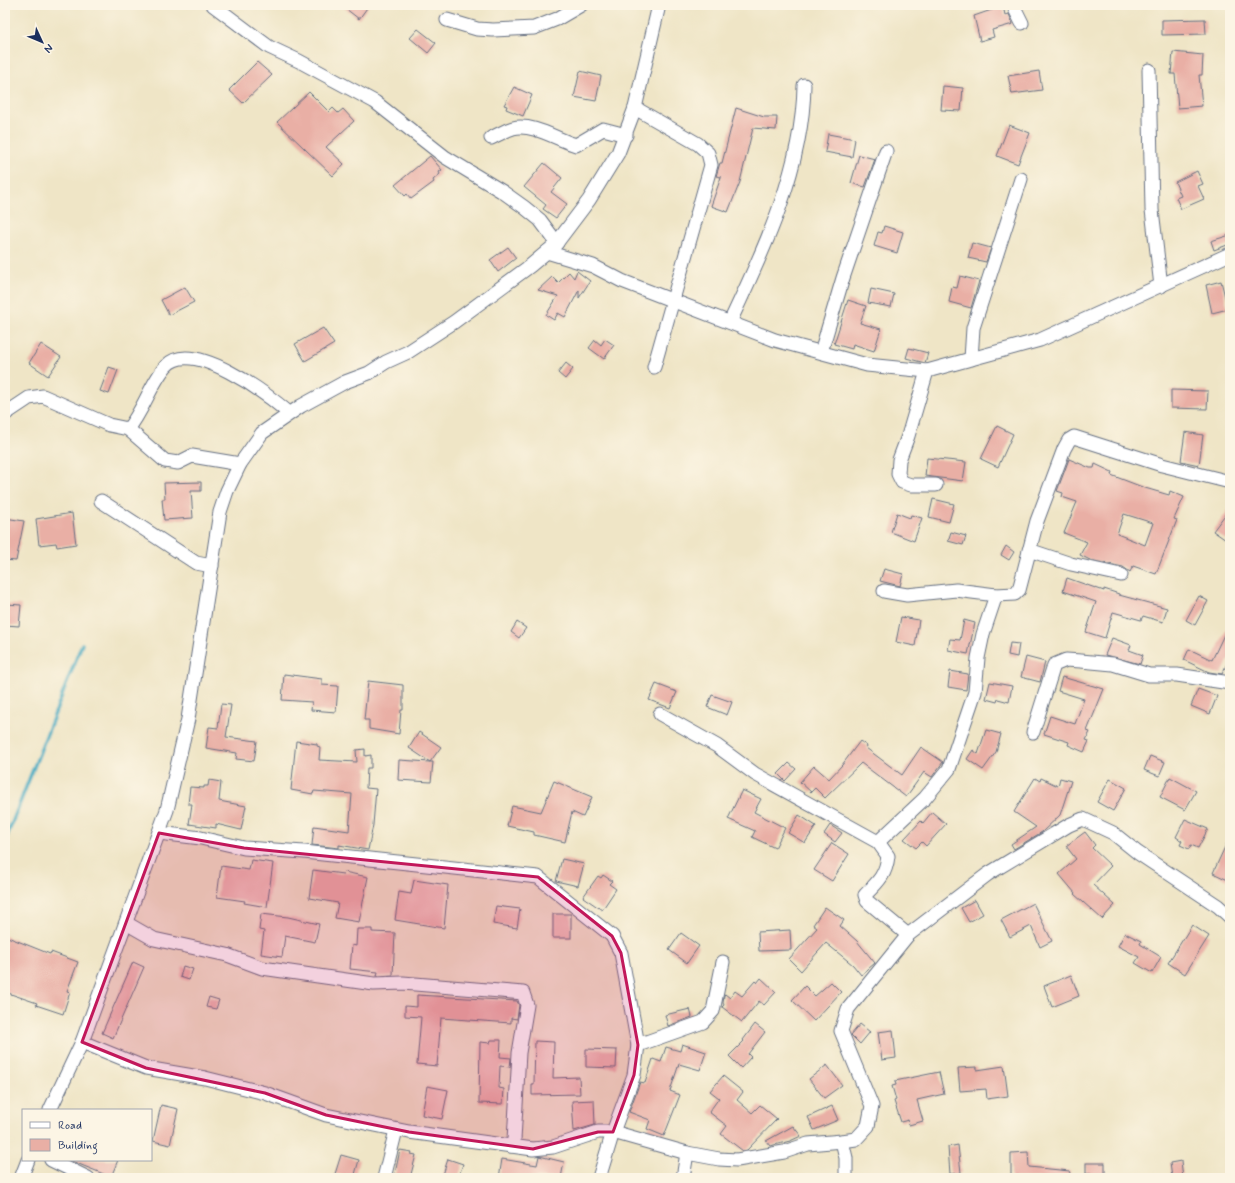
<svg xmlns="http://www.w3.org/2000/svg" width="1235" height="1183" viewBox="0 0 1235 1183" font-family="Mynerve,sans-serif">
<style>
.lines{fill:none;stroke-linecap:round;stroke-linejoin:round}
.stream{stroke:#41a9c1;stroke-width:3.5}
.building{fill:#e9afa5;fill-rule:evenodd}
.minor-casing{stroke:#656f82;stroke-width:15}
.minor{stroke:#fff;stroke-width:13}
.marked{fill:#c2185b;fill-opacity:0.2;stroke:#c2185b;stroke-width:3;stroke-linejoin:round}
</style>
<rect width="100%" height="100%" fill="#fcf5e5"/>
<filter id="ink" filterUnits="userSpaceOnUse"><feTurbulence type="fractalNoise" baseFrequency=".025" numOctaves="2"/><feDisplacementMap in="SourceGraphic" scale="8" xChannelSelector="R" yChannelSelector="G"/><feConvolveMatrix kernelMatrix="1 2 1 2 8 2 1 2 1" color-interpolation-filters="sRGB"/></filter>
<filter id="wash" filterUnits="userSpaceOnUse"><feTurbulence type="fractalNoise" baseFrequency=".012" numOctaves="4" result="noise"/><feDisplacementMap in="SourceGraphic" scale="16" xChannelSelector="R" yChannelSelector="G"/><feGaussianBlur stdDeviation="0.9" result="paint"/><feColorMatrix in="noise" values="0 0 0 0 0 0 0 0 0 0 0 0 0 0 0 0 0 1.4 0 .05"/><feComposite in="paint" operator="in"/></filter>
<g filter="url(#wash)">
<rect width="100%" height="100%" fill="#efe5c6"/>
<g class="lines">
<path class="stream" d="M5,841L82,644"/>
</g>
<g id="blocks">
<g class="building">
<path d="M341,5H369L359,19Z"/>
<path d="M1003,6L1005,15L1009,14L1013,24L992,30L994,37L980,41L974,16Z"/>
<path d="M1205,19L1206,34L1162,35V20Z"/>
<path d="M418,29L436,43L428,53L410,38Z"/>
<path d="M1173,52L1203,55L1202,75H1199L1202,106L1178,108L1175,74H1171Z"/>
<path d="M257,62L272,75L243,103L229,90Z"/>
<path d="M580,71L601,76L596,101L574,97Z"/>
<path d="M1039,71L1042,90L1012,94L1008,76Z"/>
<path d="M943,86L963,88L961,111L941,110Z"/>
<path d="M514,87L532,95L523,116L506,109L507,106L504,105Z"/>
<path d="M309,92L329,112L333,108L338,113L343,109L354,121L326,147L344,164L333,176L277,122Z"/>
<path d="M736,108L764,117H777L776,130L753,128L740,182L728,212L711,206L721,177L716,176L720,163H722Z"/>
<path d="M1009,125L1030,133L1018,164L997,156Z"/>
<path d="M828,134L855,139L852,157L825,152Z"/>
<path d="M859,155L875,159L865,187L851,183Z"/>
<path d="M430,156L442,170L439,172L440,174L433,180L434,182L411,199L407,194L405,196L395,185Z"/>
<path d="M544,163L562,178L551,192L567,204L556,218L543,209L546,205L524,187Z"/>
<path d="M1197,171L1203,184L1198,186L1204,199L1181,209L1176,198L1181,196L1175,182Z"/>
<path d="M884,226L903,232L897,253L874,246L878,232L882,233Z"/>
<path d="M1230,235V244L1214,250L1211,241Z"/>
<path d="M972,243L991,248L986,262L968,258Z"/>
<path d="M508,247L516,258L498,272L490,260Z"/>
<path d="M577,271L590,281L579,298V290L565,317L558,313L554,320L546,315L558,296L538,290L552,277L558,283L569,272L574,278Z"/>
<path d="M960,276L979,281L971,308L949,302L952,287L957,288Z"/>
<path d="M1221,281L1228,309L1212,313L1206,285Z"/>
<path d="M185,287L194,302L169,315L161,300Z"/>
<path d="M871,289L894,294L891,307L868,303Z"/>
<path d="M848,300L866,306L860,323L881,329L874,351L853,344L852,349L834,344Z"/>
<path d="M323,328L334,344L305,361L295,344Z"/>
<path d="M605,339L614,345L604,359L589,348L595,340L601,345Z"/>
<path d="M41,344L61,357L48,376L29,363Z"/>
<path d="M909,348L928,353L925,363L906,358Z"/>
<path d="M566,363L573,369L565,379L558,373Z"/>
<path d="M109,367L118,370L109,394L100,391Z"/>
<path d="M1171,390L1208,391L1207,409L1171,408Z"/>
<path d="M997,426L1013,434L998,467L981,459Z"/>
<path d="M1185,432L1203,435L1199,465L1181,461Z"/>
<path d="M927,458L966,462L963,481L925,476Z"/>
<path d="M1069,459L1090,468H1094L1095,464L1112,472L1111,475L1145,488L1169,495L1170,491L1184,497L1174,519L1177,520L1156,574L1133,566L1130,572L1123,567L1090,560L1080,555L1087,542L1064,533L1077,502L1062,497L1063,493L1057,491ZM1124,514L1153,523L1145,545L1117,534Z"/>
<path d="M201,482V491H191L193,518L164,520L162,499H165L164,483Z"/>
<path d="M933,499L954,504L949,522L929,517Z"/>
<path d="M1230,508V535L1226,540L1213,531Z"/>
<path d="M72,513L76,544L57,547L56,543L39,545L36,519Z"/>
<path d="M897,513L910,518L911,515L922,518L914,541L891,532Z"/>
<path d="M5,518L24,521L16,561L5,560Z"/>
<path d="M951,532L966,536L963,545L948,541Z"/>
<path d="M1006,546L1014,552L1009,560L1001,555Z"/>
<path d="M884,569L903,574L900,586L880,581Z"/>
<path d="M1067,578L1104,591V589L1119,594V595L1167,608L1163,622L1143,616L1141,620L1113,612L1105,638L1086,632L1096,602L1063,591Z"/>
<path d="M1199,596L1208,601L1195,625L1186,620Z"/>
<path d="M6,604L21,605L19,626L5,625Z"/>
<path d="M901,617L919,620L915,646L896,642Z"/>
<path d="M964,620L975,623L968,654L948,650L950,639L960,640Z"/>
<path d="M517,622L526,628L519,638L511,632Z"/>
<path d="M1230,622V657L1222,674L1209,672L1184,660L1189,649L1212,660Z"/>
<path d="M1112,638L1131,645L1129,650L1143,655L1140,664L1105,655Z"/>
<path d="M1010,643L1019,644L1017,657L1008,655Z"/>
<path d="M1026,657L1045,662L1040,682L1021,677Z"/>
<path d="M950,671L968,674L966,690L948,687Z"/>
<path d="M284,674L322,679V685L338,686L336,712L311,710L312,702L282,700Z"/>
<path d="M1062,677L1104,689L1087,731L1090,732L1086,740L1089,741L1084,752L1068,745L1069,742L1044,734L1050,716L1075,724L1084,699L1058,691Z"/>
<path d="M368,681L403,685V710H401L399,734L369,729V720H364Z"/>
<path d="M990,682L1012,686L1009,702L998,699L997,702L986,699Z"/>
<path d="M656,684L677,692L670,708L649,700Z"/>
<path d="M1198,689L1217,696L1210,714L1191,706Z"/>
<path d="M712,695L732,702L727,715L707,707Z"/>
<path d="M221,704L231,705L226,737L257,741L254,761L236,759L237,753L206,748L209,727L218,728Z"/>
<path d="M986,730L1001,734L996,752L983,770L967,759L973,750L978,754Z"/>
<path d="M419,732L441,747L430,762H433L431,782L398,780L399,760L430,762L409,748Z"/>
<path d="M296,741L317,744V746L320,747L319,760L357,762L356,750L365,749V756L371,755V768H367L366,788L376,789L373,825L368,850L339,845V848L312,845L314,826L349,831L352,794L314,791L313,794L291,790Z"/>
<path d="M860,741L867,746L866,748L902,775L921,747L943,762L932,777L924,772L906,797L861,763L825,798L815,788L811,792L800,782L814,766L829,779L842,765Z"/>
<path d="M1150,756L1165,762L1159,776L1144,770Z"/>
<path d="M789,763L796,769L785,781L778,774Z"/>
<path d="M1170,777L1196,791L1185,810L1160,797Z"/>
<path d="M1035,778L1040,781L1041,778L1058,786L1060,778L1071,781L1060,815L1042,832L1014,849L1011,844L1036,827L1014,812Z"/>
<path d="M1110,779L1126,788L1113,811L1097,802Z"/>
<path d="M209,780L221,782L219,801L246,806L241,830L216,824V828L189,824L192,804H188L190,787L204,788V786H208Z"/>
<path d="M554,781L592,797L583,817L572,812L565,842L534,835V832L507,826L512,806L541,812Z"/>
<path d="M742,790L761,799L754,812L785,828L775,848L752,837L755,831L728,819Z"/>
<path d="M932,812L946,824L926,846L922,842L916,848L904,839L921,821L923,823Z"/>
<path d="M799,815L816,826L805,843L788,833Z"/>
<path d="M1185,819L1208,829L1198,848L1191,845L1189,849L1180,845L1182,841L1176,837Z"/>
<path d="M830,825L842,833L835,842L824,834Z"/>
<path d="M1085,832L1095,845L1092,848L1111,866L1093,885L1115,905L1102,919L1074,894L1075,893L1059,874L1076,859L1066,846Z"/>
<path d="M1230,836V881L1213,873Z"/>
<path d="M832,843L849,854L832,881L814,870Z"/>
<path d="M562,859L584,864L578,886L556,881Z"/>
<path d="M251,860L273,863L267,907L244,903L245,901L217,897L221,866L249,870Z"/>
<path d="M313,870L343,874L344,872L368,877L359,922L335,918L338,903L309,898Z"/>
<path d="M603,875L612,881L609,884L616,889L602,910L583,897L598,876L601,878Z"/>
<path d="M414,880L448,885L444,928L395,920L399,892L411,894Z"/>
<path d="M975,900L983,914L969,922L961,908Z"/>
<path d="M1033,903L1052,941L1040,947L1031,926L1010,937L1001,920Z"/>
<path d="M496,906L520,909L517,928L493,924Z"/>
<path d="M825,907L844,920L840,926L857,941L875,963L861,975L853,965L826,943L801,971L789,959L817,928L813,925Z"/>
<path d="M261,914L288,917L319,924L315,942L285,936L282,957L261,954L264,931L259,930Z"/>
<rect x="553" y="914" width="18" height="24"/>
<path d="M1192,925L1209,936L1185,974L1168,963Z"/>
<path d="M357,929H372V932L395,933L393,975L377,976L378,972L350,969L352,945L356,946Z"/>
<path d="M790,930L791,950L759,951L758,932Z"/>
<path d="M681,933L699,946L687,963L669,950Z"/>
<path d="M1125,933L1141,941L1140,944L1161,957L1152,973L1135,963L1139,957L1118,946Z"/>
<path d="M5,936L50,954L51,952L78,962L67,991L70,992L63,1014L36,1005L37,1003L5,992Z"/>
<path d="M133,962L144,967L113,1038L102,1033Z"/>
<path d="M183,966L193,969L189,980L180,977Z"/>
<path d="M1071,975L1079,996L1052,1007L1044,986Z"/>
<path d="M761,978L776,992L764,1005L759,1001L742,1022L722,1007L724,1005L723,1003L724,995L725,994L730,998L735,991L742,996L755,981L757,983Z"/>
<path d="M831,982L841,992L814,1021L792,1000L805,986L815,996Z"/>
<path d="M417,995L517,1001L519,1005L517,1019L511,1018V1023L441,1018L437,1066L417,1064L421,1017L405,1016V1006L417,1007Z"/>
<path d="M209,997L219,1000L216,1009L206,1007Z"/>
<path d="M690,1009L692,1017L668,1026L665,1015Z"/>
<path d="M755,1024L765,1032L748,1054L751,1057L741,1068L729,1056L744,1041L743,1040Z"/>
<path d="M860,1024L870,1032L860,1044L851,1035Z"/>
<path d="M893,1030L896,1058L882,1060L878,1032Z"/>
<path d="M491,1040H501L500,1057L511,1058L510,1067L500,1066L499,1088L504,1089L503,1104L479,1103L480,1042L490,1043Z"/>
<path d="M535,1041L554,1042L553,1078L579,1077L580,1094L532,1095V1084H534Z"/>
<path d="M682,1044L706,1052L700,1070L679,1064L670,1091L680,1095L664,1136L647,1129L650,1120L629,1112L640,1082L645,1083L653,1059L661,1062L666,1047L680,1051Z"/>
<path d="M586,1049L617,1050L616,1068L586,1067Z"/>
<path d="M827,1065L842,1085L824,1098L809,1079Z"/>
<path d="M1004,1066L1008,1096L987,1099L986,1089L960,1091L958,1068L977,1067V1070Z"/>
<path d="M939,1072L944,1094L917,1100L923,1121L909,1125L908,1120L901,1122L894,1101L896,1100L892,1086L896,1085L895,1081Z"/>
<path d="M723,1076L743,1092L737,1100L752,1113L760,1105L777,1119L747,1150L743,1151L721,1134L727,1126L709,1112L719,1098L710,1091Z"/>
<path d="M427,1086L448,1090L442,1119L422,1115Z"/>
<path d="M594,1100L595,1125L574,1131L572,1101Z"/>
<path d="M161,1105L178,1109L170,1145L153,1141Z"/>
<path d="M832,1106L838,1120L814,1130L808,1117Z"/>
<path d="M793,1126L801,1136L790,1141L770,1146L766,1141Z"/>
<path d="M958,1145L961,1173L950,1174L948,1147Z"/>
<path d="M400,1150L412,1152L411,1154L416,1155L410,1178H394Z"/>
<path d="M1028,1152L1029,1167L1070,1171L1069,1178H1011V1153Z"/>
<path d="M341,1155L359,1160L354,1178L335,1174Z"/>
<path d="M539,1156L564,1162L561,1178H499L502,1159L537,1165Z"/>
<path d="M448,1159L463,1164L458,1178H442Z"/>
<path d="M69,1160H118L111,1177Z"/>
<path d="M1181,1161L1183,1178H1172L1170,1163Z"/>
<rect x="1086" y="1163" width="19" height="11"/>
</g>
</g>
</g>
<g filter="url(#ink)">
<use href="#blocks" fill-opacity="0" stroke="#656f82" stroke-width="1"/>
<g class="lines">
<g class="minor-casing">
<g id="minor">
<path d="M213,5L269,47L299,61L375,102L445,157L503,192L524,207L540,220L557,243"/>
<path d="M1013,5L1022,23"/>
<path d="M447,20L477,29L493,30L534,28L557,19L581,5"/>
<path d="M1149,70L1152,210L1161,286"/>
<path d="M635,108L698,144L708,153L711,165L654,367"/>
<path d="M491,138C498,135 506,130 513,128C533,123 558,140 576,145L603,129L626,135"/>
<path d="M547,252L593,266L622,281L775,340L867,365L927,371L1040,340L1230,254"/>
<path d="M730,322C765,248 803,167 804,85"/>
<path d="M821,352L843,278L886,151"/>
<path d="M971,359L973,328L1021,179"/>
<path d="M927,371L908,436L899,460L898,474L902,482L911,485H936"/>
<path d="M5,414L29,398L43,396L109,425L128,429L165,461L178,463L192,456L240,464"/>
<path d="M128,429C143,411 151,383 166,366C192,337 268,395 289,413"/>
<path d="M101,501L196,563L212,566"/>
<path d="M1029,550L1071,564L1121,575"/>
<path d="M884,591L907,595L956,590L996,595L1015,594L1019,590L1037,521L1064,449L1069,440L1074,437L1162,465L1230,482"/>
<path d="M660,714L717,746L755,774L878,842L888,856C886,875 878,882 865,895L867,901L908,935"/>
<path d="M1033,732L1054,665L1066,660L1081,661L1113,664L1149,675H1177L1230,683"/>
<path d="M159,833L201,838L244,848L304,852L538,877L612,936L621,953L638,1045L634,1075L613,1132L599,1178"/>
<path d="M878,842L925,798L949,769L975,692L978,658L983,634L996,595"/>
<path d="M126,923L154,939L227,955L262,968L374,984L403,983L523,993L527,1005L519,1053L514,1140L511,1146"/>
<path d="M82,1042L146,1068L205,1078L265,1093L326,1115L409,1132L533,1149L553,1147L598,1132H613L687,1153L719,1159L737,1160L784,1152L808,1144L842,1141L846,1158V1178"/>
<path d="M638,1045L703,1022L713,1011L723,962"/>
<path d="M50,1110L82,1042L167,810L188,719L220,512L227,491L240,464L262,433L301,406L345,382L369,373L386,362L408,352L454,322L530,266L555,245L589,200L618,153L635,108L659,5"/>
<path d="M842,1141L856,1139L868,1126L872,1106L841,1031L848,1009L908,935L988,874L1069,825L1083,819L1113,833L1138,853L1218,906L1230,917"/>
<path d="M51,1160L88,1178"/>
<path d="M21,1178L28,1160"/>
<path d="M384,1178L396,1130"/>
<path d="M683,1178L687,1153"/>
</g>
</g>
<use href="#minor" class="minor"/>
</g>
</g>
<path class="marked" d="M159,833L244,848L538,877L612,936L621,953L638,1045L634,1075L613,1132H598L533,1149L409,1132L326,1115L265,1093L146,1068L82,1042Z"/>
<rect width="1235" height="1183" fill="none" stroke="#fcf5e5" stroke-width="20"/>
<rect x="22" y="1109" width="130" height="52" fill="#fcf5e5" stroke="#a2a6af"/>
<rect x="30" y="1122" width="20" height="6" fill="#ffffff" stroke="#a2a6af"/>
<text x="58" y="1129" font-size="12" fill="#1b2f5e">Road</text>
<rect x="30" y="1139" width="20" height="12" fill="#e9afa5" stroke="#a2a6af"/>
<text x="58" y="1149" font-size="12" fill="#1b2f5e">Building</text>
<g transform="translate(42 42) rotate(134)" stroke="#fcf5e5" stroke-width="3" paint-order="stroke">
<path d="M0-3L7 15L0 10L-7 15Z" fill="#1b2f5e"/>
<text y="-6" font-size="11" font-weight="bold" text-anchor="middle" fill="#1b2f5e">N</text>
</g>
</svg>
